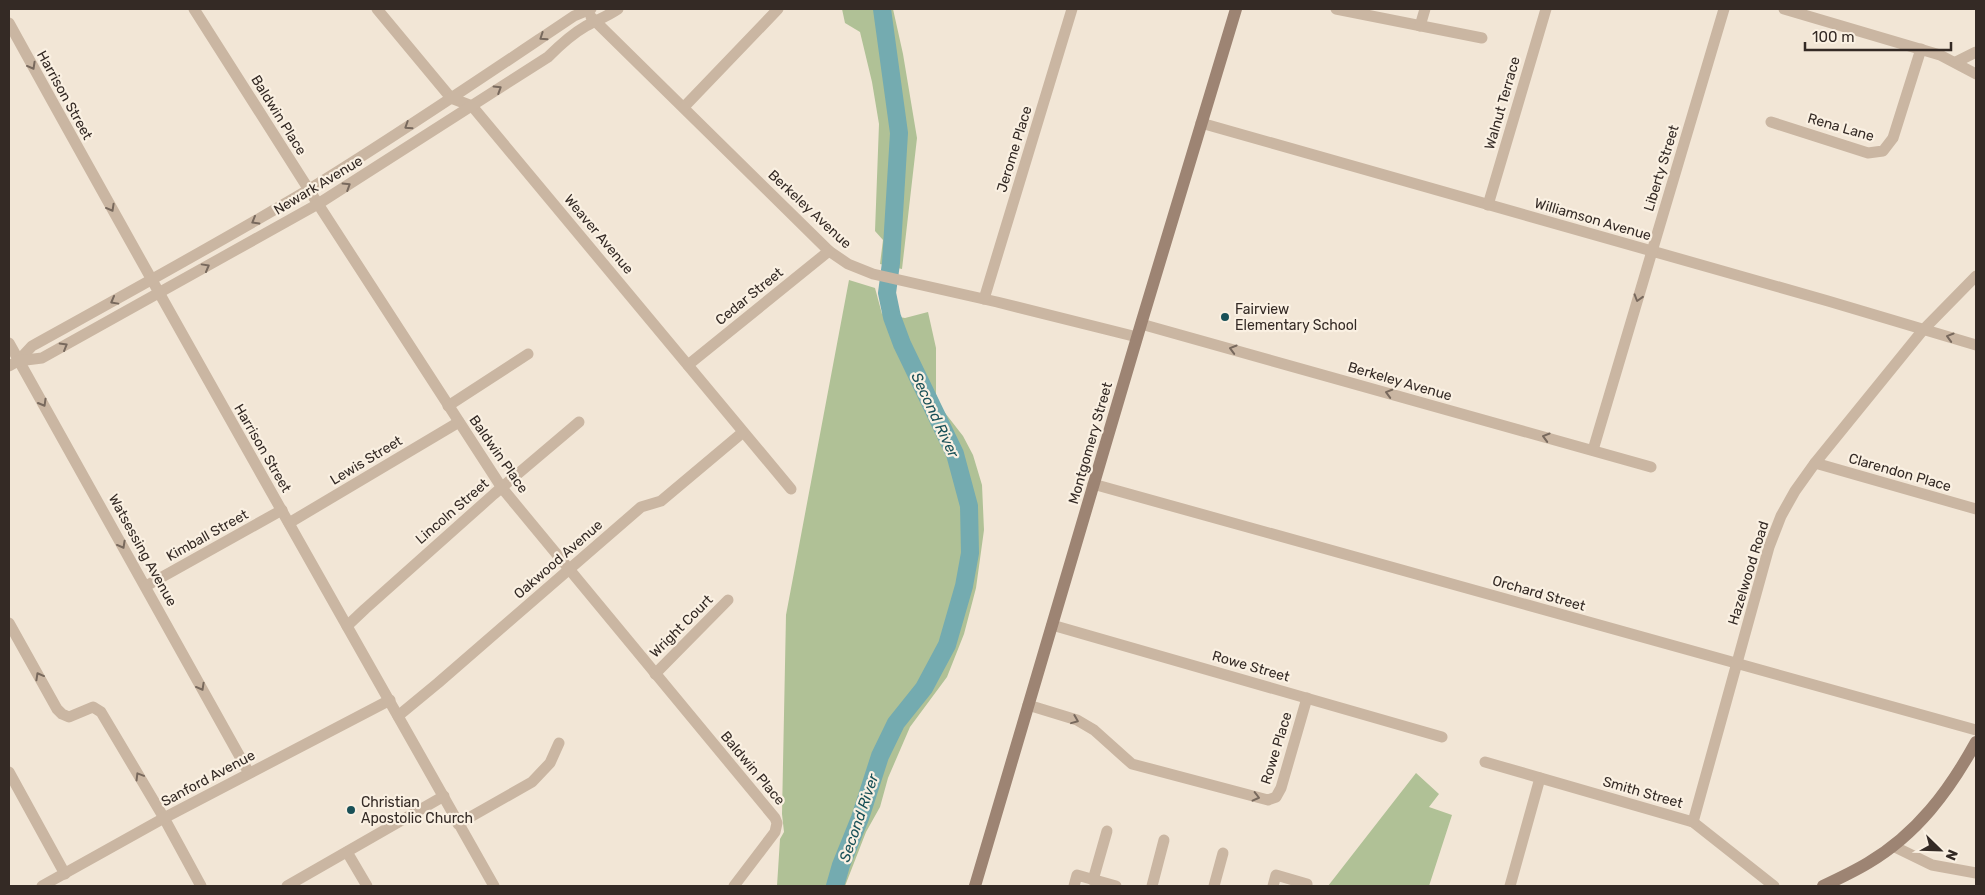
<svg xmlns="http://www.w3.org/2000/svg" width="1985" height="895" viewBox="0 0 1985 895" font-family="Rubik,sans-serif">
<style>
.green{fill:#b0c196}
.lines{fill:none;stroke-linecap:round;stroke-linejoin:round}
.river{stroke:#74abb0;stroke-width:18}
.street{stroke:#cab6a2;stroke-width:11}
.secondary{stroke:#9d8473;stroke-width:12}
.oneway{stroke:#78695d}
.poi-dot{fill:#195057;stroke:#faf0e2;stroke-width:2}
.labels{text-anchor:middle;stroke-width:4.5;stroke-linejoin:round;paint-order:stroke}
.street-label{font-size:14px;fill:#342a25;stroke:#faf0e2}
.poi-label{font-size:14px;fill:#342a25;stroke:#faf0e2;text-anchor:start}
.water-label{font-size:15px;font-style:italic;fill:#195057;stroke:#faf0e2}
</style>
<rect width="100%" height="100%" fill="#f2e6d6"/>
<g class="green">
<path d="M842,9H893L903,54L917,138L902,269L880,264L883,240L875,231L879,124L872,82L860,32L845,23Z"/>
<path d="M849,280L875,288L882,314L905,318L928,312L936,348V395L942,409L963,436L973,455L982,485L984,530L976,588L964,634L947,677L910,727L888,778L880,807L866,832L845,886H777L780,839L784,832L782,814L786,615Z"/>
<path d="M1416,773L1439,794L1429,807L1452,815L1429,886H1328Z"/>
</g>
<g class="lines">
<path class="river" d="M835,886L841,865L860,818L880,756L896,723L924,688L947,645L964,586L970,553L969,506L955,454L902,344L892,317L887,293L891,263L899,133L882,9"/>
<g class="street">
<path d="M194,9L318,204L502,488L775,818L777,823L775,832L734,886"/>
<path d="M377,9L451,98L472,106L791,489"/>
<path d="M1336,9L1482,38"/>
<path d="M1784,9L1940,55L1976,74"/>
<path d="M591,17L829,251L848,264L873,274L997,302L1137,337"/>
<path d="M9,23C168,312 332,599 494,886"/>
<path d="M1420,26L1425,9"/>
<path d="M1956,62L1976,52"/>
<path d="M684,107L778,9"/>
<path d="M1771,122L1868,153L1883,151L1893,138L1921,49"/>
<path d="M1201,123L1828,301L1976,345"/>
<path d="M1488,205L1546,9"/>
<path d="M984,299L1072,9"/>
<path d="M1141,324L1651,467"/>
<path d="M9,343L249,773"/>
<path d="M18,361L32,346C124,295 217,244 308,190C398,135 486,75 574,16L591,9"/>
<path d="M688,365L829,251"/>
<path d="M9,366L18,361L42,358L318,204L548,57C560,45 572,34 586,26C597,20 608,16 618,9"/>
<path d="M448,406L528,354"/>
<path d="M1593,450L1724,9"/>
<path d="M1815,463L1976,509"/>
<path d="M1093,484L1976,730"/>
<path d="M289,523L459,422"/>
<path d="M146,586L282,510"/>
<path d="M9,623L57,709L62,714L69,717L93,707L101,712L164,818L201,886"/>
<path d="M1052,625L1442,737"/>
<path d="M347,626L365,609L494,494L579,422"/>
<path d="M655,674L728,600"/>
<path d="M1028,705L1077,720L1094,730L1132,764L1268,800L1276,797L1281,788L1307,698"/>
<path d="M398,716L438,683L641,507L661,501L742,433"/>
<path d="M1485,762L1693,822L1774,886"/>
<path d="M9,772L65,874"/>
<path d="M1693,822L1769,547L1781,516L1795,491L1815,463L1923,330L1976,276"/>
<path d="M458,824L532,782L550,763L559,743"/>
<path d="M1893,846L1932,865L1976,873"/>
<path d="M347,852L367,886"/>
<path d="M1093,880L1107,831"/>
<path d="M42,886L164,818L390,700"/>
<path d="M287,886L444,796"/>
<path d="M1074,886L1077,875L1116,886"/>
<path d="M1152,886L1164,840"/>
<path d="M1214,886L1223,853"/>
<path d="M1273,886L1276,875L1307,884V886"/>
<path d="M1510,886L1540,778"/>
</g>
<g class="secondary">
<path d="M975,886L1141,324L1236,9"/>
<path d="M1823,886C1838,879 1853,872 1868,863C1917,834 1949,791 1976,742"/>
</g>
</g>
<defs><path id="oneway-chevron" d="M-2-3.5L2.5 0L-2 3.5" fill="none" stroke-width="1.6" stroke-linecap="round" stroke-linejoin="round" transform="scale(1.25)"/></defs>
<g class="oneway">
<use href="#oneway-chevron" transform="translate(543 37) rotate(146)"/>
<use href="#oneway-chevron" transform="translate(32 66) rotate(61)"/>
<use href="#oneway-chevron" transform="translate(498 89) rotate(-32)"/>
<use href="#oneway-chevron" transform="translate(408 126) rotate(147)"/>
<use href="#oneway-chevron" transform="translate(347 186) rotate(-32)"/>
<use href="#oneway-chevron" transform="translate(111 208) rotate(61)"/>
<use href="#oneway-chevron" transform="translate(255 221) rotate(150)"/>
<use href="#oneway-chevron" transform="translate(206 267) rotate(-29)"/>
<use href="#oneway-chevron" transform="translate(1638 298) rotate(107)"/>
<use href="#oneway-chevron" transform="translate(114 301) rotate(151)"/>
<use href="#oneway-chevron" transform="translate(1950 337) rotate(-164)"/>
<use href="#oneway-chevron" transform="translate(64 346) rotate(-30)"/>
<use href="#oneway-chevron" transform="translate(1233 349) rotate(-164)"/>
<use href="#oneway-chevron" transform="translate(1389 393) rotate(-164)"/>
<use href="#oneway-chevron" transform="translate(43 403) rotate(60)"/>
<use href="#oneway-chevron" transform="translate(1546 437) rotate(-164)"/>
<use href="#oneway-chevron" transform="translate(122 545) rotate(61)"/>
<use href="#oneway-chevron" transform="translate(39 676) rotate(-119)"/>
<use href="#oneway-chevron" transform="translate(201 687) rotate(61)"/>
<use href="#oneway-chevron" transform="translate(1075 720) rotate(22)"/>
<use href="#oneway-chevron" transform="translate(139 776) rotate(-121)"/>
<use href="#oneway-chevron" transform="translate(1256 797) rotate(14)"/>
</g>
<g class="poi-dot">
<circle cx="1225" cy="317" r="5"/>
<circle cx="351" cy="810" r="5"/>
</g>
<g class="labels">
<g class="street-label">
<text transform="translate(65 95) rotate(61)" y="5">Harrison Street</text>
<text transform="translate(1502 103) rotate(-74)" y="5">Walnut Terrace</text>
<text transform="translate(279 115) rotate(58)" y="5">Baldwin Place</text>
<text transform="translate(1841 127) rotate(16)" y="5">Rena Lane</text>
<text transform="translate(1014 149) rotate(-73)" y="5">Jerome Place</text>
<text transform="translate(1661 168) rotate(-73)" y="5">Liberty Street</text>
<text transform="translate(318 185) rotate(-31)" y="5">Newark Avenue</text>
<text transform="translate(810 209) rotate(43)" y="5">Berkeley Avenue</text>
<text transform="translate(1593 219) rotate(16)" y="5">Williamson Avenue</text>
<text transform="translate(599 234) rotate(50)" y="5">Weaver Avenue</text>
<text transform="translate(749 296) rotate(-39)" y="5">Cedar Street</text>
<text transform="translate(1400 381) rotate(16)" y="5">Berkeley Avenue</text>
<text transform="translate(1090 443) rotate(-74)" y="5">Montgomery Street</text>
<text transform="translate(263 448) rotate(60)" y="5">Harrison Street</text>
<text transform="translate(499 454) rotate(55)" y="5">Baldwin Place</text>
<text transform="translate(366 460) rotate(-31)" y="5">Lewis Street</text>
<text transform="translate(1900 472) rotate(16)" y="5">Clarendon Place</text>
<text transform="translate(452 511) rotate(-41)" y="5">Lincoln Street</text>
<text transform="translate(207 535) rotate(-29)" y="5">Kimball Street</text>
<text transform="translate(143 550) rotate(61)" y="5">Watsessing Avenue</text>
<text transform="translate(558 559) rotate(-41)" y="5">Oakwood Avenue</text>
<text transform="translate(1748 573) rotate(-73)" y="5">Hazelwood Road</text>
<text transform="translate(1539 593) rotate(16)" y="5">Orchard Street</text>
<text transform="translate(681 626) rotate(-45)" y="5">Wright Court</text>
<text transform="translate(1251 666) rotate(16)" y="5">Rowe Street</text>
<text transform="translate(1276 748) rotate(-73)" y="5">Rowe Place</text>
<text transform="translate(753 768) rotate(50)" y="5">Baldwin Place</text>
<text transform="translate(208 778) rotate(-28)" y="5">Sanford Avenue</text>
<text transform="translate(1643 792) rotate(16)" y="5">Smith Street</text>
</g>
<g class="poi-label">
<text x="1235" y="314">Fairview<tspan x="1235" dy="16">Elementary School</tspan></text>
<text x="361" y="807">Christian<tspan x="361" dy="16">Apostolic Church</tspan></text>
</g>
<g class="water-label">
<text transform="translate(935 415) rotate(65)" y="5">Second River</text>
<text transform="translate(859 818) rotate(-71)" y="5">Second River</text>
</g>
</g>
<rect width="1985" height="895" fill="none" stroke="#342a25" stroke-width="20"/>
<g transform="translate(1940 850) rotate(113)" stroke="#faf0e2" stroke-width="4" paint-order="stroke">
<path d="M0-4L9 19L0 12L-9 19Z" fill="#342a25"/>
<text y="-8" font-size="14" font-weight="bold" text-anchor="middle" fill="#342a25">N</text>
</g>
<path d="M1805 42v8h146v-8" fill="none" stroke="#342a25" stroke-width="2.5"/>
<text x="1812" y="42" font-size="15" fill="#342a25" stroke="#faf0e2" stroke-width="4" paint-order="stroke">100 m</text>
</svg>
